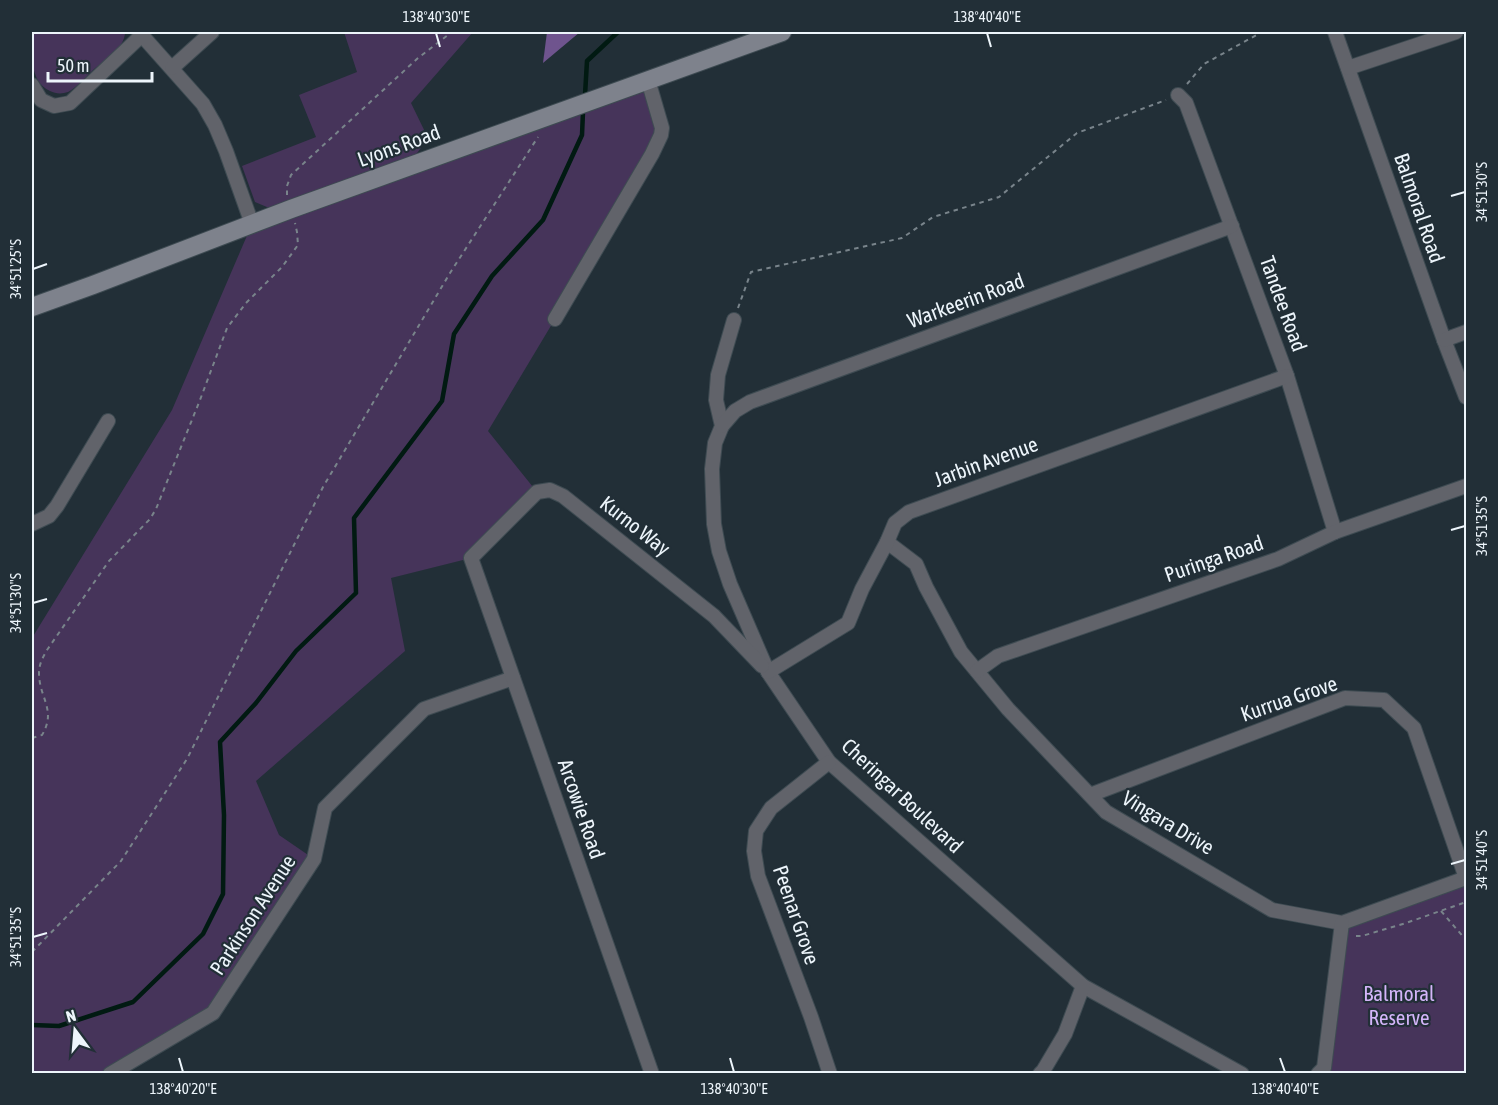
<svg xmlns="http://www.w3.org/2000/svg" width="1498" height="1105" viewBox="0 0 1498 1105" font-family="'Asap Condensed',sans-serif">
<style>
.green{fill:#46345a}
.forest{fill:#6f548e}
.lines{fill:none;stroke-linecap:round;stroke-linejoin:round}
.stream{stroke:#011a12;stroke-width:4.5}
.street-casing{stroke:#3e4b52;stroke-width:16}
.secondary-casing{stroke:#3e4b52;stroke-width:20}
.path{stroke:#79848b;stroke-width:2;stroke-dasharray:4.5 4.5;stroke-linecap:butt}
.street{stroke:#61636a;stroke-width:14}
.secondary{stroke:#7e828c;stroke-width:18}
.ticks{fill:none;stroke:#edf5fb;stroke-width:2}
.labels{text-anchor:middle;stroke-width:4.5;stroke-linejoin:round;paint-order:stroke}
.street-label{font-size:21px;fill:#edf5fb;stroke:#222f37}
.park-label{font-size:21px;fill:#d4b5fa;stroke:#222f37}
.neatline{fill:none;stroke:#edf5fb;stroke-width:2}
.ticks-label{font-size:15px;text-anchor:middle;fill:#edf5fb}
</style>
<rect width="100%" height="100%" fill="#222f37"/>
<g class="green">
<path d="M32,32H125C125,48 105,60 93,70C86,77 77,87 68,92C62,94 56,94 50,91C29,82 31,50 32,32Z"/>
<path d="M344,32H473L411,103L428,138L412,160L274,210L255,202L242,166L316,137L299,95L357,72Z"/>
<path d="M648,80L658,112L652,154L555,319L488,431L537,492L471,558L391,578L405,651L256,781L279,835L314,859L213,1013L110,1073H32V638L172,410L252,224Z"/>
<path d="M1466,878V1073L1318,1074L1342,923Z"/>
</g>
<path class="forest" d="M547,32H580L543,63Z"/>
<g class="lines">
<g class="stream">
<path d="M585,95L587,61L618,32"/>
<path d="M32,1025L59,1026L133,1002L203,934L223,894L224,815L220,742L256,703L296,651L356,593L354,518L442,401L454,334L492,276L543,220L582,135L583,112"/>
</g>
<g class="street-casing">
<g id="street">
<path d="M139,32L203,104L215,125L226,151L252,224"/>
<path d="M1335,32L1444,340L1466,397"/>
<path d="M172,68L212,32"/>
<path d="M1348,68L1456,32"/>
<path d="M32,85L41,100L54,106L70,103L142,35"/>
<path d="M1178,95L1186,103L1287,376L1335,532"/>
<path d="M555,319L652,154L661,135L662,128L648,80"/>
<path d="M734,320L718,375L716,400L722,426L715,443L712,469L714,524L719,551L730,584L768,672L829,762L1083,986L1242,1074"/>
<path d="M1444,340L1466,332"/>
<path d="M722,426L735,411L750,402L1232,226"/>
<path d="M32,524L49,516L57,506L108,421"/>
<path d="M887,542L916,564L926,587L961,652L1008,709L1106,812L1272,910L1342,923L1466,878L1414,728L1384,700L1345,698L1090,795"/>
<path d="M977,671L998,656L1278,559L1335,532L1466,486"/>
<path d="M768,672L848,623L862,589L887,542L895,523L909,512L1287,376"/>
<path d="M829,762L771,808L756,831L754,851L758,876L811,1017L830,1074"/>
<path d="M110,1074L213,1013L314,859L325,808L424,709L513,678"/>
<path d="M652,1074L471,558L537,492L550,490L563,496L714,616L762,666"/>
<path d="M1040,1074L1043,1071L1065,1034L1083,986"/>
<path d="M1318,1074L1324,1068L1342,923"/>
</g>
</g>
<g class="secondary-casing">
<path id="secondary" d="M32,307L93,285L291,209L782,32"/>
</g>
<g class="path">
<path d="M1187,84L1204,64L1262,32"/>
<path d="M287,195V186L291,175L418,58L452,32"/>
<path d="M738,308L751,272L902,238L933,217L999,197L1077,133L1166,100"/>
<path d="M32,738L42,735C57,710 39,698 39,673C39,664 43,657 47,650L109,561L150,519L156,509L200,400L227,328L246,303L282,267L298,245L297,232L295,223"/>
<path d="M1441,911L1466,940"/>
<path d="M1356,936H1362L1406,923L1466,902"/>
<path d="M32,952L121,861L187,759L323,487L450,273L538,137"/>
</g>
<use href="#street" class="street"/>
<use href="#secondary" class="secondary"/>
</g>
<path class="ticks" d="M436,33L440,47M987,33L991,47M1451,196L1465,192M33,269L47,264M1451,530L1465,526M33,603L47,599M1451,864L1465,860M33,937L47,933M179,1058L183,1072M730,1058L734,1072M1280,1058L1285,1072"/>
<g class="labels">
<g class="street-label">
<text transform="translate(399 146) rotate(-20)" y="7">Lyons Road</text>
<text transform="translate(1419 208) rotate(71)" y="7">Balmoral Road</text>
<text transform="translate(966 301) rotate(-20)" y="7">Warkeerin Road</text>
<text transform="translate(1283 304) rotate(70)" y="7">Tandee Road</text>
<text transform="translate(986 462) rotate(-20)" y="7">Jarbin Avenue</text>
<text transform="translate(635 526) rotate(38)" y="7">Kurno Way</text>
<text transform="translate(1214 559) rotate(-19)" y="7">Puringa Road</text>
<text transform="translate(1289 699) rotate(-19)" y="7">Kurrua Grove</text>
<text transform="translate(902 796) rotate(43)" y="7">Cheringar Boulevard</text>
<text transform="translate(581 809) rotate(71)" y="7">Arcowie Road</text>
<text transform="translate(1168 823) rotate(31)" y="7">Vingara Drive</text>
<text transform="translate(253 915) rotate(-57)" y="7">Parkinson Avenue</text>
<text transform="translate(796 915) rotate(71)" y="7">Peenar Grove</text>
</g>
<g class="park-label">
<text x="1399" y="1001">Balmoral<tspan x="1399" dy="24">Reserve</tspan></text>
</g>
</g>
<rect width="1498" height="1105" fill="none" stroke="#222f37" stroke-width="66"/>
<g transform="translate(75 1030) rotate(344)" stroke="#222f37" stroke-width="4.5" paint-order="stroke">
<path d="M0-4.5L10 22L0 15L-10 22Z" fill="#edf5fb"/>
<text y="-9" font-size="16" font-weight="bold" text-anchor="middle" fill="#edf5fb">N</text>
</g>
<path d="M48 72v9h104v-9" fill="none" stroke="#edf5fb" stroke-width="3"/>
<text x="57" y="72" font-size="18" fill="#edf5fb" stroke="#222f37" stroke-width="4.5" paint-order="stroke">50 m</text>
<rect x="33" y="33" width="1432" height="1039" class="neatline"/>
<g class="ticks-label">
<text x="436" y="22">138°40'30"E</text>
<text x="987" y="22">138°40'40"E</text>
<text transform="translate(1482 192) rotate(-90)" y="5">34°51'30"S</text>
<text transform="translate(16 269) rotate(-90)" y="5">34°51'25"S</text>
<text transform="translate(1482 526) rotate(-90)" y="5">34°51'35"S</text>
<text transform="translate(16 603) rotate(-90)" y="5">34°51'30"S</text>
<text transform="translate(1482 860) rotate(-90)" y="5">34°51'40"S</text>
<text transform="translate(16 937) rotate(-90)" y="5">34°51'35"S</text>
<text x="183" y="1094">138°40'20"E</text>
<text x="734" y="1094">138°40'30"E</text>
<text x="1285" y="1094">138°40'40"E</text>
</g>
</svg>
